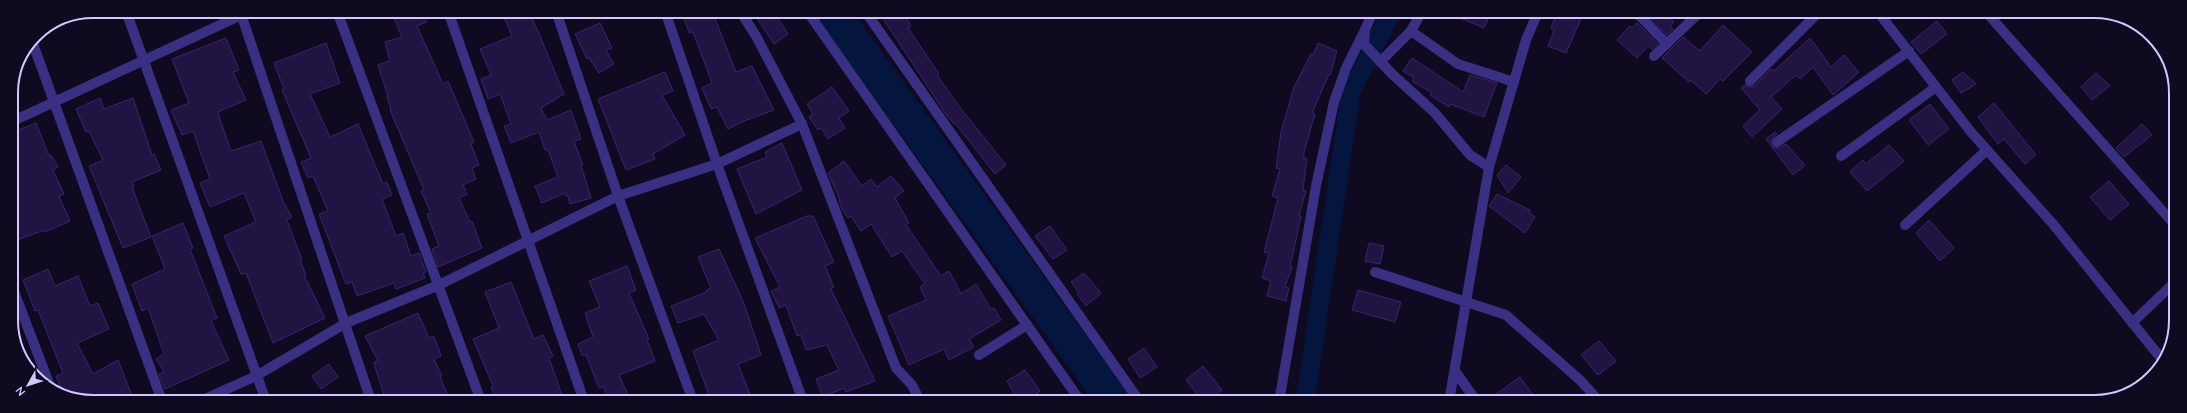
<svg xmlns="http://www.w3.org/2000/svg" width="2187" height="413" viewBox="0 0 2187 413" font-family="Quicksand,sans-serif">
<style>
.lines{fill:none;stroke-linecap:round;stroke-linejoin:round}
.canal{stroke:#04153e;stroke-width:19}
.river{stroke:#04153e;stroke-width:33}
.building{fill:#211442;stroke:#382471}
.minor{stroke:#393083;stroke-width:10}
.rim{fill:none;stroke:#d2c8ff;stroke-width:2}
</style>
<rect width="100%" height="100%" fill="#0f0a1f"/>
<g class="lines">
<path class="canal" d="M1305,402L1351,92L1392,11"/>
<path class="river" d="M832,11L1114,402"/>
</g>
<g class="building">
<path d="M391,11H422L427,22L417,26L443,84L448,81L474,142L471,144L479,165L472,168L476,179L463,185L467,194L459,198L470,222L472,221L482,248L438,267L432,249L439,246L427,214L431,213L421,191L424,190L390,110L391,109L387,97H388L378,65L390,61L385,42L402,37Z"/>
<path d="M501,11H528L537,29L564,94L541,108L547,120L571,110L581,139L574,141L583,165H581L591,198L570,204L568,196H566L565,193L542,203L535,186L558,177L548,150H545L539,132L511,143L504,126L511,124L500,94L488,99L481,79L491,75L480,49L512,36Z"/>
<path d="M682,11H712L736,72L752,66L774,110L744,121L728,129L717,107L711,109L702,88L712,83L693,32L689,33Z"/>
<path d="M752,11H773L788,34L774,44Z"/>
<path d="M878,11H902L911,26L908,28L939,74L937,75L958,105L1006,165L995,174L955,123L954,124L947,116Z"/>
<path d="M1446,12H1491L1484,28Z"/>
<path d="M1557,12H1584L1566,53L1548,46L1554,31L1551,28Z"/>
<path d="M1647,12H1663L1674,22L1670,26L1673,29L1667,35L1646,13Z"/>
<path d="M1937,21L1947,34L1921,54L1911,42Z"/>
<path d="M600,23L612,48L606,50L614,64L599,73L589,58L587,59L575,34Z"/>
<path d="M1637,23L1658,44L1652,49L1648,46L1637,58L1617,40L1630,26L1632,28Z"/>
<path d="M1723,25L1752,52L1723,81L1720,79L1706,94L1691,80L1689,82L1662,58L1683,37L1700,51Z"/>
<path d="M226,38L239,70L233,72L246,100L218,112L220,119L231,151L261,141L283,201L292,217L287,220L302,260H300L306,275H304L325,318L273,343L246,273L241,274L224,236L256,222L244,193L210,207L200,183L210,179L193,131L182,135L171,110L189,103L172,59Z"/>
<path d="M1810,38L1831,67L1844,55L1859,72L1833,95L1813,67L1800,79L1796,75L1771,97L1782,109L1752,137L1743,126L1760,110L1741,88L1745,85L1749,87L1754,86L1771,69L1774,71Z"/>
<path d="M326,43L340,83L310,94L330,137L358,124L383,184L387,182L392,195L382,199L396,236L403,233L411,256L419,253L426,272L423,273L425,278L396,289L394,283L357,296L352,282L346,284L319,214L328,211L313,176L308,178L301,162L311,158L282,90L284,89L274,63Z"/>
<path d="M1318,43L1337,51L1330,75L1329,74L1312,113L1315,114L1304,152V158L1307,159L1303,190L1306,191L1299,215L1301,216L1290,267H1292L1285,287L1289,288L1286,301L1267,296L1271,281L1262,278L1269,253L1264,252L1278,198L1272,196L1280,169L1276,168L1281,132L1294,87L1311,54L1313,55Z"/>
<path d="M1412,58L1463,92L1470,75L1497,83L1484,117L1450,104L1449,107L1430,95L1432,93L1412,81L1414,78L1403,71Z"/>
<path d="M665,72L673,91L662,95L685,135L653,154L655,159L626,170L598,99Z"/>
<path d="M1963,72L1976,84L1961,93L1952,80Z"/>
<path d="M2096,73L2110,86L2092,100L2081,87Z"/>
<path d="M832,87L849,111L839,118L845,128L828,139L821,128L818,130L809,117L813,114L807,104Z"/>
<path d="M100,98L104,109L133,98L152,155L154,154L161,170L132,182L134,186L132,187L151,237L123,248L89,166L103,160L89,131L86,132L76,109Z"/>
<path d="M1994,103L2036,155L2025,164L2004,139L1998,144L1978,117Z"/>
<path d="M1930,104L1949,129L1928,145L1909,120Z"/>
<path d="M36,123L49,156L51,155L58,167L53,170L64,194L59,196L70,221L45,232L44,230L12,242L11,133Z"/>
<path d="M2142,124L2152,135L2124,157L2116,148Z"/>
<path d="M1775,132L1777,134L1771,140L1772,146L1778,148L1786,144L1805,165L1793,175L1766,139Z"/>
<path d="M782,143L802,190L756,214L737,169L767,157L765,152Z"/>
<path d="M1889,145L1904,161L1867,191L1850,172L1863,160L1866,164Z"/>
<path d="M844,161L862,186L871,179L877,187L891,176L904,191L895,198L909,223L906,225L941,276L949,271L961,294L976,284L991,309L994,308L1001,320L969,339L974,347L949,360L944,349L909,365L888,316L926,300L920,287L925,284L902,251L892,257L871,224L861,231L851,216L848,218L842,209L839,201L840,200L828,173Z"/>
<path d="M1506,165L1521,177L1508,193L1497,175Z"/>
<path d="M2109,181L2129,204L2110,220L2090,197Z"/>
<path d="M1497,194L1530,210L1529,213L1535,217L1525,233L1489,206Z"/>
<path d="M807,216H813L834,262L825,266L834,287L831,289L875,381L846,392L844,388L823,397L816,379L839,370L827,345L806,350L801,335L797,336L786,305L779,308L771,291L780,287L755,238Z"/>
<path d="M1929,220L1954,248L1940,261L1916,233Z"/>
<path d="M183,223L193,248L190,249L217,318L211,321L229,360L165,389L159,374L164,372L156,359L164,354L148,308L142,311L132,284L165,269L152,236Z"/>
<path d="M1050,226L1067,250L1053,259L1035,236Z"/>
<path d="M1369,243L1384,246L1380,264L1365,261Z"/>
<path d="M719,249L743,301L761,355L738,364L751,397L739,401H711L693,351L719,340L704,314L678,323L671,306L707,292L706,290L711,288L698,257Z"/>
<path d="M627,266L636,290L629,293L649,339L647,340L655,361L619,375L631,401H610L603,387L599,388L586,355H582L578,344L593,337L585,313L600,307L589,281Z"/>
<path d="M48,269L55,286L78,276L90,306L98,303L109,329L77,343L93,374L118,360L134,401H82L62,392L56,376L63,373L38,310L35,311L23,280Z"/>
<path d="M1084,273L1101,293L1086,306L1077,294L1079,293L1071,282Z"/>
<path d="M511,282L534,339L543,335L553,356L549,358L564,401H497L491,387L493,386L473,339L499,328L485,292Z"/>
<path d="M1358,290L1401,302L1395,322L1352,310Z"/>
<path d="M418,313L429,338L434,336L441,356L434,359L442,376L440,377L450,401H386L375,367L374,362L378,361L365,336Z"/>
<path d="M1599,341L1616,361L1598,375L1581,355Z"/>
<path d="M1144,348L1157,367L1140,378L1128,359Z"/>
<path d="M329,364L338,377L321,389L312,376Z"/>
<path d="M1203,366L1222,390L1207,402H1203L1186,380Z"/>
<path d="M1025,370L1040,391L1037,393L1044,402H1019L1007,381Z"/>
<path d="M1520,377L1533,395L1523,402H1485Z"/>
</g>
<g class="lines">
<g class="minor">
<path d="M126,11L266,401"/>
<path d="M240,11L371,401"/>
<path d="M337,11L481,401"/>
<path d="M448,11L584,401"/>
<path d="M556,11L618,196L693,401"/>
<path d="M665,11L717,164L803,401"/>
<path d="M740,11L756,36L802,124L896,368L912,385L920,401"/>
<path d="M807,11L1081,402"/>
<path d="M865,11L1140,402"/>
<path d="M1373,11L1365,30L1364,44L1392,74L1435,113L1470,155L1489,167"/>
<path d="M1636,12L1667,44"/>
<path d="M1878,12L1971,132L2053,224L2164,362"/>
<path d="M1986,12L2175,225"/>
<path d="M1411,31L1458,64L1514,82"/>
<path d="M32,41L162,401"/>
<path d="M1654,56L1700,12"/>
<path d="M1380,62L1411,31L1422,11"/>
<path d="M1750,81L1819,12"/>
<path d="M11,122L250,11"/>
<path d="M1777,142L1909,51"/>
<path d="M1841,156L1936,87"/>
<path d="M1905,225L1987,150"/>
<path d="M1375,272L1506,315L1580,380L1600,402"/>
<path d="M12,286L50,386"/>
<path d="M2132,323L2175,282"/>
<path d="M979,355L1027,325"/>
<path d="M1455,371L1477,402"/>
<path d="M200,401L256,376L346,323L439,285L618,196L717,164L802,124"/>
<path d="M1279,402L1316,186L1334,102L1346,68L1365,30"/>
<path d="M1449,402L1489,167L1526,40L1538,12"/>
</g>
</g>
<path d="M0 0H2187V413H0ZM93 18H2094A75 75 0 0 1 2169 93V320A75 75 0 0 1 2094 395H93A75 75 0 0 1 18 320V93A75 75 0 0 1 93 18Z" fill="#0f0a1f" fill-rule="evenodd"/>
<path class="rim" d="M93 18H2094A75 75 0 0 1 2169 93V320A75 75 0 0 1 2094 395H93A75 75 0 0 1 18 320V93A75 75 0 0 1 93 18Z"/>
<g transform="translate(28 385) rotate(231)" stroke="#0f0a1f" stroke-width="3" paint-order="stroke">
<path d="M0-3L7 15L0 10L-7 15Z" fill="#d2c8ff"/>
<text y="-6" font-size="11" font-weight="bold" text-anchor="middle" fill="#d2c8ff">N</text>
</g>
</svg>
